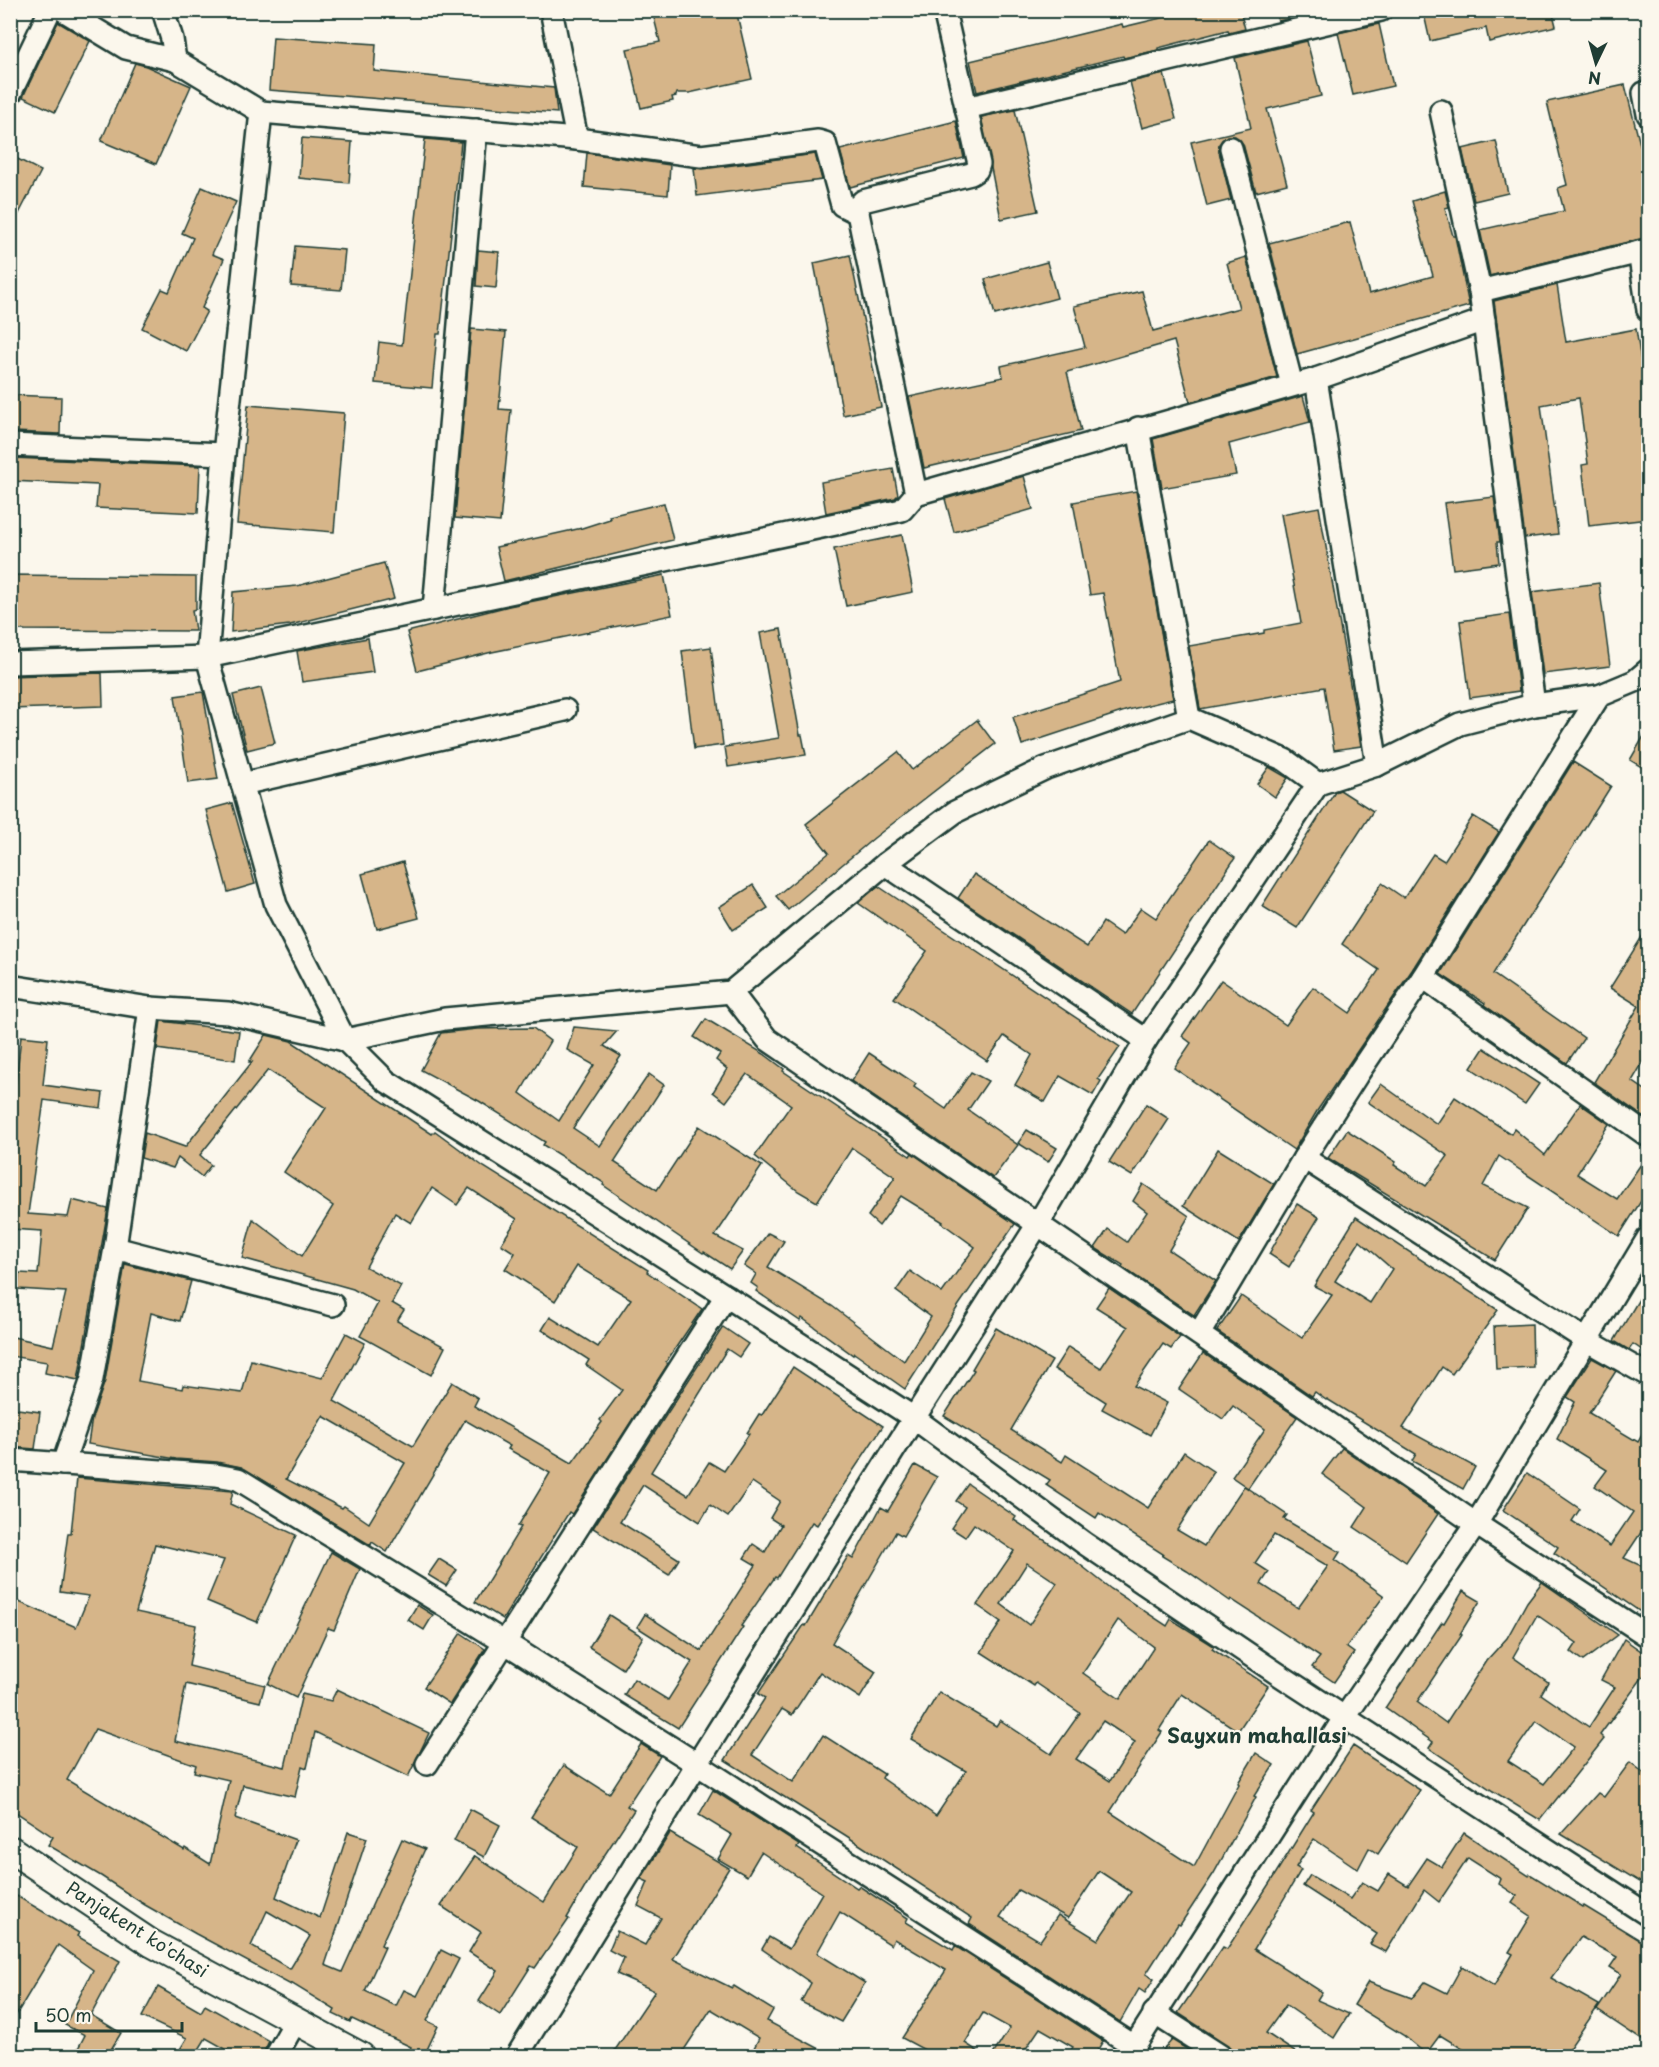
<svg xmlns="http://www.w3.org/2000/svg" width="1659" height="2067" viewBox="0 0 1659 2067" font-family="'Playpen Sans',sans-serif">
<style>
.building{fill:#d6b589;stroke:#1f3d34;stroke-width:1.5;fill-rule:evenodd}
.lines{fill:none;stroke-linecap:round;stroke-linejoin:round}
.minor-casing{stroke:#1f3d34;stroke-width:26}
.major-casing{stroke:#1f3d34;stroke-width:30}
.minor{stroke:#fbf7ec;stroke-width:21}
.major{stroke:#fbf7ec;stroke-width:26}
.labels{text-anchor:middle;stroke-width:4.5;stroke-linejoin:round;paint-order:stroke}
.street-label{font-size:18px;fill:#1f3d34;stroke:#fbf7ec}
.neighbourhood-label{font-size:20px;font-weight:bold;fill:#1f3d34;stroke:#fbf7ec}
</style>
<rect width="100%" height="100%" fill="#fbf7ec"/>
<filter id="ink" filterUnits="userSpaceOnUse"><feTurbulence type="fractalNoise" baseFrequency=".0167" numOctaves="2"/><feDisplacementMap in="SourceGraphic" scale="12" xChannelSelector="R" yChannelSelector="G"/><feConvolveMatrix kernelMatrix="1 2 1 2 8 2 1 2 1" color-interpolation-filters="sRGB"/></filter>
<g filter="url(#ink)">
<g class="building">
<path d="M652,10H736L752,79L689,93H677L676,96L672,97L673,101L641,108L627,49L660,42Z"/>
<path d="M1181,10H1240L1245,29L1229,33L1228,30L1158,48V50L1124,58L1123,56L977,92L970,61L1122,24L1123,27L1182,13Z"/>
<path d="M1275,10H1300L1301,16L1278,21Z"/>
<path d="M1423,10H1552L1556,26L1489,42L1486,28L1430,41Z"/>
<path d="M58,22L90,41L55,112L23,97Z"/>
<path d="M1379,24L1393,86L1353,95L1338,33Z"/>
<path d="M273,37L376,44L374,71L554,88L557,113L269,90Z"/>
<path d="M1307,41L1321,96L1267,109L1287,184L1256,192L1243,144L1235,136H1227L1219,144V151L1231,200L1207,206L1191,142L1251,128L1235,58Z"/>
<path d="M135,63L146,66L191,86L156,164L101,141Z"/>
<path d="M1164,74L1176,119L1142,128L1130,82Z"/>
<path d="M1625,85L1648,176V237L1490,276L1480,230L1564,211L1558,188L1567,185L1547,102Z"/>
<path d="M1015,110L1038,211L1001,219L981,117Z"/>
<path d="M956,121L964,158L850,187L840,150Z"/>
<path d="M302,138L352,142L349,183L299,178Z"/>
<path d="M425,139L461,142L440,334H437L432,388L375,383L379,342L402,345Z"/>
<path d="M1496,141L1508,193L1474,201L1462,149Z"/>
<path d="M587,153L670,165L668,195L584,187Z"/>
<path d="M815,154L822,180L697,196L694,168L703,169Z"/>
<path d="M10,155L41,171L10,231Z"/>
<path d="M202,187L236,202L212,254L224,259L202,308L207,311L186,351L142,328L162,289L169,292L193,238L182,233Z"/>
<path d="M1445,191L1449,207L1445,208L1453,236H1455L1469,306L1297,354L1269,243L1350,222L1369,294L1433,276L1412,201Z"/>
<path d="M295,246L345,250L341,290L291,286Z"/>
<path d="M478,250L499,252L496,288L476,286Z"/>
<path d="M850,255L881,407L843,415L814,263Z"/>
<path d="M1246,257L1277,377L1190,402L1174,341L1067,372L1081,431L924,468L909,397L1003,377L1001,366L1085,347L1074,306L1142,291L1153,331L1239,308L1227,263Z"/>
<path d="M1047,262L1057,298L995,315L985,279Z"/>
<path d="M1557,285L1566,342L1636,329L1648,407V519L1589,526L1582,465L1588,464L1579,398L1541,405L1558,534L1525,538L1494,301Z"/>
<path d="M471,329L506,332L499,409L511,410L500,522L455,518Z"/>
<path d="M10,395L61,397L60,434L14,432V424H10Z"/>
<path d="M1303,396L1310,422L1229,444L1236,475L1162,488L1153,439Z"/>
<path d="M248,405L344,413L334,532L237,524Z"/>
<path d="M12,458L200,466L198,513L96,508L98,485L10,481Z"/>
<path d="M893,469L898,495L895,498L826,513L821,482Z"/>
<path d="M1024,476L1033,509L954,532L945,499Z"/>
<path d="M1136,491L1173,699L1128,710L1022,745L1013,717L1120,682L1103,593L1090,595L1073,502Z"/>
<path d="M1494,497L1500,542H1497L1499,563L1453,569L1444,503Z"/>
<path d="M664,503L673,540L504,581L496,547L582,528L610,519L609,516Z"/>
<path d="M1319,507L1361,746L1334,750L1324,687L1200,709L1189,646L1264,633V630L1301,623L1281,514Z"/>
<path d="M902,535L913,592L846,606L834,549Z"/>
<path d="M384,563L394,599L290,625L231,632L233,592L297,586Z"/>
<path d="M10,575L196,577V609L192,610L195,631L10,630Z"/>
<path d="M664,575L672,615L492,652L417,671L407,632L509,606Z"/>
<path d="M1599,583L1610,666L1543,674L1532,592Z"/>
<path d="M1509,614L1519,691L1470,698L1460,621Z"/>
<path d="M781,629L800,735H802L806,755L728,767L725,747L779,738L760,633Z"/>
<path d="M368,638L373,672L302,682L297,651Z"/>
<path d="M711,647L723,745L694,749L682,651Z"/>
<path d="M102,673L103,706L10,709V676Z"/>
<path d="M261,688L275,743L247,750L233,695Z"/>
<path d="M203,692L218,779L188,783L175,696Z"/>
<path d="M977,720L995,744L874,838L788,910L776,896L829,853L806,824L898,752L912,770Z"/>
<path d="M1648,729V771L1630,760Z"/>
<path d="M1573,762L1611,786L1493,974L1584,1038L1567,1063L1484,1005L1485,1003L1440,974Z"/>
<path d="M1269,767L1288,778L1275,797L1257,784Z"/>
<path d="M1340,790L1373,811L1297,928L1262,906L1335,792Z"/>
<path d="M232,803L255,884L228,892L206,810Z"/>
<path d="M1473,816L1499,832L1412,970L1317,1111L1294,1150L1174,1068L1191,1043L1182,1036L1221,980L1286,1025L1313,987L1350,1013L1379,970L1342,944L1382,883L1404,898L1433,854L1444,861Z"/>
<path d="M1209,840L1235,858L1132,1014L958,898L974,874L1087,947L1103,922L1122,935L1141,908L1156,918Z"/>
<path d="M403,862L419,918L377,929L362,874Z"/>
<path d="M753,885L768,908L733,930L719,907Z"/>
<path d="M878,886L1120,1047L1098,1079L1101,1081L1093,1095L1060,1076L1045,1102L1015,1085L1032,1055L1004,1036L987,1061L894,998L927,951L858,903Z"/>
<path d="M1648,927V1054L1632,1081L1648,1092V1120L1594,1082L1639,1006L1610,988Z"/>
<path d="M706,1019L764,1054L784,1069L783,1071L910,1156L912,1153L1015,1224L959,1305L905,1389L854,1353L853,1355L802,1318L800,1321L756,1291L758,1288L751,1283L756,1274L744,1266L768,1233L784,1241L768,1267L832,1306L904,1361L931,1317L896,1291L910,1271L942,1293L975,1247L942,1223L943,1222L901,1196L879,1226L868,1216L895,1177L852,1148L817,1202L798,1191L755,1156L791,1105L747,1074L726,1102L713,1092L727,1069L716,1060L720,1054L694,1037Z"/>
<path d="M161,1021L239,1031L235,1060L157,1049Z"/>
<path d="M574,1027L617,1031L604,1046L621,1056L573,1128L600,1146L649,1074L664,1085L614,1162L657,1190L699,1126L762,1166L715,1236L743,1251L730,1269L704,1252L703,1253L603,1185L604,1183L543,1145L545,1142L479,1101L421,1070L441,1033L477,1029L533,1028L550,1041L520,1093L559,1121L594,1065L567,1050Z"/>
<path d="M266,1035L291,1041L432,1134L435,1131L484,1167L648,1270L647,1272L702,1309L666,1362L668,1364L572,1514L569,1512L503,1619L475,1602L521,1527L518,1526L550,1473L508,1449L510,1446L465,1420L387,1552L372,1542L371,1545L367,1543L241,1467L217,1462L176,1459L88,1444L92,1418L105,1381L125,1264L191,1281L180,1321L151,1313L138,1381L182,1389L183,1385L242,1393L251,1360L322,1378L346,1333L365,1343L334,1401L413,1446L452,1382L478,1398L474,1406L572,1463L602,1422L600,1420L622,1390L586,1365L589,1360L542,1330L550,1317L598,1347L631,1299L577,1266L555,1301L505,1269L515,1253L501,1244L517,1219L469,1188L457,1205L432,1188L411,1223L395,1213L366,1267L401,1286L392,1303L404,1310L397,1321L445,1347L431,1375L360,1336L378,1303L353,1289L242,1258L253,1219L302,1256L333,1206L284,1172L326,1108L268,1070L200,1155L211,1165L202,1177L178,1158L173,1168L141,1158L145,1133L185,1147L252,1062H249ZM323,1416L405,1463L369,1523L344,1506L342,1508L286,1479Z"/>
<path d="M21,1036L48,1039L43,1085L103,1093L101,1108L44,1100L28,1214L68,1217L72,1200L108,1209L78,1380L45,1373L47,1362L10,1356L13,1337L53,1346L66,1292L18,1289L19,1273L38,1274L42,1231L10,1229V1081L16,1083Z"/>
<path d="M1484,1048L1539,1084L1525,1104L1471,1068Z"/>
<path d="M869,1053L916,1084L914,1087L946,1109L971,1072L988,1081L968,1110L1018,1145L993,1178L851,1081Z"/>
<path d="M1381,1084L1437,1124L1455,1097L1511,1134L1514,1129L1545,1155L1580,1104L1609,1124L1577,1174L1617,1199L1648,1154V1190L1619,1236L1499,1156L1483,1186L1528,1208L1495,1260L1328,1158L1347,1130L1396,1162L1394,1165L1426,1186L1448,1156L1368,1102Z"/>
<path d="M1146,1104L1169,1119L1132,1176L1109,1162Z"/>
<path d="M1027,1130L1057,1148L1048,1162L1018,1143Z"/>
<path d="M1218,1149L1274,1184L1239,1242L1183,1206Z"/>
<path d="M1143,1184L1189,1216L1169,1250L1216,1281L1194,1315L1122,1267L1123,1265L1095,1248L1108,1229L1127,1242L1147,1212L1133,1201Z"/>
<path d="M1297,1204L1319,1217L1289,1267L1269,1254Z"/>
<path d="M1356,1217L1498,1310L1452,1374L1442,1367L1403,1428L1475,1467L1463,1489L1412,1461L1416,1454L1327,1399L1326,1400L1315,1392L1312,1396L1217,1331L1241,1296L1302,1338L1332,1295L1314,1286ZM1360,1241L1392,1269L1370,1303L1335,1281Z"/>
<path d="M1648,1284V1354L1633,1344L1629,1350L1614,1341Z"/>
<path d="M1109,1288L1180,1337L1171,1349L1163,1344L1134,1386L1167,1403L1150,1435L1102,1409L1106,1402L1054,1369L1068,1347L1101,1368L1128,1327L1096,1307Z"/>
<path d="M1532,1324L1533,1367L1496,1369L1494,1326Z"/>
<path d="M723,1327L748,1344L739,1357L727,1349L651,1472L688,1495L709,1462L724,1471L749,1434L747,1433L759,1414L762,1415L793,1367L883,1426L817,1525L812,1522L777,1578L775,1577L741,1626L743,1627L678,1728L624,1695L634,1679L668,1700L692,1662L637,1627L645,1614L701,1651L756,1565L744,1558L753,1544L765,1552L781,1525L770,1518L780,1501L752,1482L728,1517L710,1505L700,1522L643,1485L620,1522L679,1559L669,1575L593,1528Z"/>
<path d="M996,1328L1052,1361L1011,1430L1062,1462L1066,1455L1148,1508L1184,1452L1214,1472L1177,1530L1204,1546L1244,1486L1287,1515L1284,1519L1340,1552L1335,1560L1384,1596L1346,1647L1354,1653L1334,1682L1312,1667L1320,1657L1231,1599L1230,1601L1187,1571L1162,1556L1163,1554L1099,1513L1096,1518L1046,1485L1050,1480L944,1416L974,1370L972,1369ZM1274,1535L1328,1566L1298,1608L1261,1584L1269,1572L1255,1563Z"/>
<path d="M1203,1353L1297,1417L1248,1488L1232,1477L1265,1429L1233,1406L1223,1419L1179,1389Z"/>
<path d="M1592,1358L1616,1371L1589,1413L1638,1442L1648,1424V1522L1624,1558L1648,1569V1617L1554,1553L1558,1547L1503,1510L1527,1473L1580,1509L1572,1521L1610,1546L1633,1512L1595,1486L1607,1470L1557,1439L1575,1402L1567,1397Z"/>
<path d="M10,1408L40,1412L35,1449L10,1447Z"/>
<path d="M1342,1448L1438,1514L1406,1562L1354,1527L1367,1507L1322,1474Z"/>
<path d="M915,1465L937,1477L903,1536L896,1532L832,1643L876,1672L860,1698L820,1672L792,1715L782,1709L752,1755L793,1782L823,1735L884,1774L882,1778L936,1816L966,1771L911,1739L939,1692L996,1726L1000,1720L1051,1754L1080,1713L1036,1683L1034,1686L981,1652L1001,1622L977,1605L1014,1551L974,1524L965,1537L951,1528L965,1507L956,1501L968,1484L1016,1517L1014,1520L1073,1559L1111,1589L1167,1626L1171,1619L1214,1646L1212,1649L1268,1686L1238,1731L1182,1694L1159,1730L1162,1732L1110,1812L1194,1867L1239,1784L1238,1783L1256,1753L1274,1765L1254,1796L1256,1797L1214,1873L1180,1925L1178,1924L1146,1974L1154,1979L1145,1993L1139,1989L1120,2022L969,1924L972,1918L845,1835L725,1760L765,1698L758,1694L804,1625L806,1626L848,1556L853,1559L881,1507L888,1511ZM1027,1563L1057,1583L1029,1625L1001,1604ZM1118,1620L1154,1647L1120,1699L1083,1673ZM1103,1721L1135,1742L1110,1781L1076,1759ZM1099,1871L1131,1892L1098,1940L1058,1915L1040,1941L1000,1917L1018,1890L1068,1918Z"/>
<path d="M77,1478L233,1491L230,1504L296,1535L257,1622L207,1601L224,1560L155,1544L136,1612L196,1625L189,1666L265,1685L260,1702L186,1684L175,1741L285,1767L302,1694L331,1701L337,1689L429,1733L408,1777L315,1732L307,1768L302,1766L295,1797L243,1785L235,1818L296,1840L276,1897L320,1918L348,1832L367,1838L325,1965L342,1972L402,1839L425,1849L381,1945L385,1947L365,1991L396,2006L404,1990L417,1996L441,1950L459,1959L427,2021L438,2026L424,2056L409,2052L411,2047L352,2019L350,2022L333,2014L335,2010L291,1983V1985L196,1934L145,1905L101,1876L48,1845L53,1837L10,1808V1598L76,1627L89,1596L60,1592L68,1533H71ZM95,1729L196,1765L194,1772L229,1780L210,1864L185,1848L184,1850L67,1780ZM267,1911L310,1936L290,1969L251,1946Z"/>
<path d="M331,1552L360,1569L334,1630L328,1628L296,1698L268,1684Z"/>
<path d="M439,1559L457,1570L446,1586L428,1575Z"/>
<path d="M1542,1582L1618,1635L1583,1661L1571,1652L1577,1643L1537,1615L1513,1657L1548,1682L1541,1694L1589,1727L1615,1687L1601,1680L1624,1639L1648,1656V1670L1600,1735L1604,1739L1540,1820L1493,1791L1429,1748L1433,1742L1385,1708L1442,1622L1444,1623L1463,1591L1480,1601L1460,1634L1462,1635L1417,1702L1446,1723L1486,1661L1507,1638L1527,1602ZM1536,1721L1574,1747L1544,1784L1508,1761Z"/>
<path d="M417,1605L433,1615L424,1630L408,1620Z"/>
<path d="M609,1615L643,1637L623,1669L589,1647Z"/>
<path d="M461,1633L485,1649L450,1704L424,1687Z"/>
<path d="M641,1744L660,1756L627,1806L634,1810L598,1865L567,1918L569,1919L535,1968L531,1966L500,2015L479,2001L498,1971L469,1952L481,1932L441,1906L475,1856L544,1902L578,1847L531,1817L564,1765L609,1794Z"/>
<path d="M1353,1746L1420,1790L1378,1854L1369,1848L1358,1869L1314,1839L1296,1867L1301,1870L1254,1949L1322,1992L1317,2000L1349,2014L1334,2038L1286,2005L1266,2033L1301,2056H1234L1233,2051L1228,2045L1178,2013L1223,1947L1227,1949L1276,1873L1314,1812L1311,1810Z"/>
<path d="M1630,1762L1648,1776V1887L1561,1834L1598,1793L1604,1797Z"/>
<path d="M713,1790L799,1845L797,1848L857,1888L859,1886L908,1918L906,1922L953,1950L955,1946L1103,2041L1094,2056H1067L1073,2047L1040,2028L1021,2056H992L1010,2028L983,2013L965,2043L985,2056H936L902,2038L946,1970L894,1939L891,1945L840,1912L817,1953L865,1983L841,2022L801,2002L811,1983L762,1949L769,1937L789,1949L822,1893L761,1852L747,1876L718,1859L732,1835L699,1815Z"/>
<path d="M470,1809L500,1825L484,1857L454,1841Z"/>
<path d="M670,1833L729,1868L673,1959L732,1988L734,1986L773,2010L767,2021L833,2056H750L759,2038L711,2009L680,2056H611L655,1991L617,1974L624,1958L609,1950L617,1931L645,1945L661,1918L638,1906L648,1882L641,1879Z"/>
<path d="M1464,1833L1529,1876L1530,1874L1583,1907L1584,1906L1648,1945V2044L1597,2010L1621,1974L1610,1967L1617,1957L1581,1937L1551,1978L1599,2005L1564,2056H1463L1466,2051L1440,2035L1426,2054L1403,2035L1354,2005L1368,1982L1412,1998L1425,1982L1447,1993L1462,1966L1494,1986L1513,1954L1509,1952L1531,1916L1512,1903L1517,1896L1499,1884L1501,1879L1468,1858L1439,1902L1424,1890L1386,1952L1370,1944L1377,1934L1303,1886L1310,1875L1350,1899L1362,1882L1378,1891L1389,1874L1408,1886L1427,1858L1442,1867Z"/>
<path d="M10,1892L79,1933L77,1936L120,1961L91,2015L121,2033L107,2056H74L85,2035L65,2025L93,1970L58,1945L10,2025Z"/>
<path d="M158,1987L201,2012L205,2005L269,2041L262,2056H229L231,2052L206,2038L195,2056H187L179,2051L187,2038L142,2017Z"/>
<path d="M1172,2040L1198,2056H1158Z"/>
</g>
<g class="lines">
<g class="minor-casing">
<g id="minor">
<path d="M63,10L126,48L175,60L261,112L577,139L701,156L818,141L825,143L842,205L858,213"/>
<path d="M163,10L172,39L175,60"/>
<path d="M551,10L577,139"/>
<path d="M1644,93L1648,114"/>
<path d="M10,94L50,10"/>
<path d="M966,108L1381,10"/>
<path d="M1441,111L1480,291L1534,705"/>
<path d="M261,112L224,454L207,657L276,905L345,1040L386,1081L726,1296L914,1418L1038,1224L1146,1040L1318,784L1377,765L1460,724L1534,705L1599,696L1635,681L1648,670"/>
<path d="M1231,148L1292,385"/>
<path d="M1639,252L1648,310"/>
<path d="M1480,291L1648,250"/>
<path d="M1316,379L1377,765"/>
<path d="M1138,428L1189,718"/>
<path d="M10,445L224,454"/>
<path d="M916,494L858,213V206L863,201L971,174L977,170L979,164L944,10"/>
<path d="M434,609L476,130"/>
<path d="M10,663L207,657L902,510L916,494L1316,379L1484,320"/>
<path d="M242,784L565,710"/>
<path d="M885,864L1146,1040"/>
<path d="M1423,977L1648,1136"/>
<path d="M10,986L150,1008L228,1013L345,1040L445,1019L731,992L885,864L955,812L1046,768L1189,718L1285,760L1318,784"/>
<path d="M731,992L767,1039L1476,1524L1648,1636"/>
<path d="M1304,1158L1586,1340L1648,1375"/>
<path d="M115,1248L333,1305"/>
<path d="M1199,1334L1304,1158L1357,1075L1423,977L1599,696"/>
<path d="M10,1460L216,1475L238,1479L504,1642L697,1764L1134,2046"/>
<path d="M63,1464L92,1379L115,1248L150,1008"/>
<path d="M427,1764L726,1296"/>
<path d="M1154,2013L1221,2056"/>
<path d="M276,2056L295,2022"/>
<path d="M517,2056L697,1764L914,1418L1084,1543L1278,1674L1648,1915"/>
<path d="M1128,2056L1345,1717L1476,1524L1648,1238"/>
</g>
</g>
<g class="major-casing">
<path id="major" d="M10,1849L151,1943L361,2056"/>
</g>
<use href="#minor" class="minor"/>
<use href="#major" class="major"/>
</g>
</g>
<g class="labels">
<g class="street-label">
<text transform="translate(137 1930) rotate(32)" y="6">Panjakent ko'chasi</text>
</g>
<g class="neighbourhood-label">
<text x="1257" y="1743">Sayxun mahallasi</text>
</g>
</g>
<rect width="1659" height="2067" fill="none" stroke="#fbf7ec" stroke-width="36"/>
<rect x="18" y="18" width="1623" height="2031" fill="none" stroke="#1f3d34" stroke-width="2" filter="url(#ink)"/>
<g transform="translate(1596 63) rotate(185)" stroke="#fbf7ec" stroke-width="4.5" paint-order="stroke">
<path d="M0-4.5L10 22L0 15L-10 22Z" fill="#1f3d34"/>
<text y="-9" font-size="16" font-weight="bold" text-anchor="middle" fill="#1f3d34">N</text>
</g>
<path d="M36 2022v9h146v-9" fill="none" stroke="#1f3d34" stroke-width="3"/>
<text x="45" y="2022" font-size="18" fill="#1f3d34" stroke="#fbf7ec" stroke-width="4.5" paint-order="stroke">50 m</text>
</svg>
